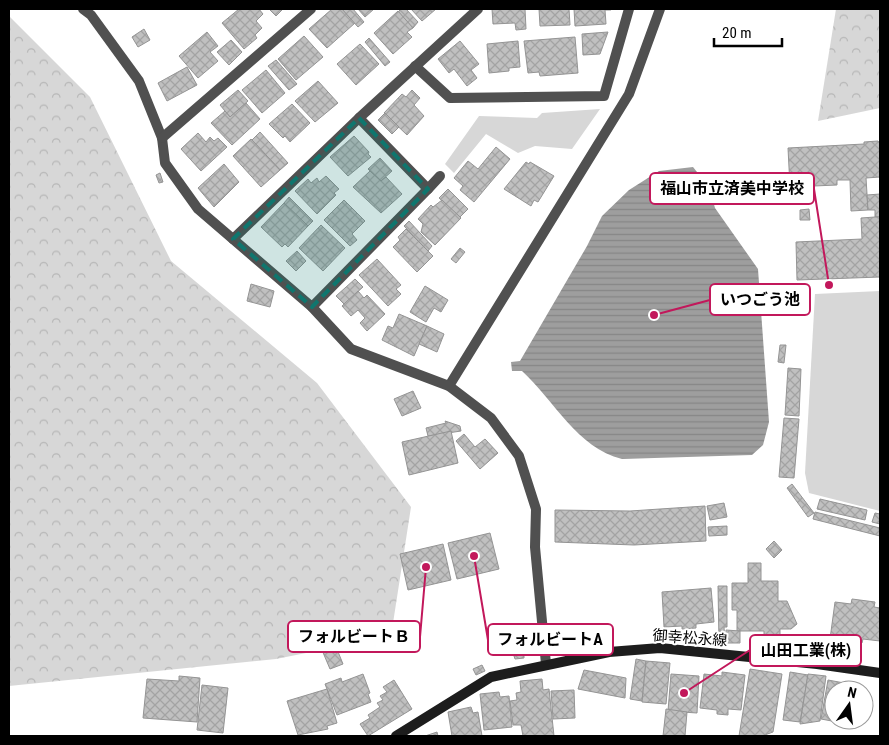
<svg xmlns="http://www.w3.org/2000/svg" width="889" height="745" viewBox="0 0 889 745" font-family="'Roboto Condensed','Noto Sans JP',sans-serif">
<style>
.green{fill:#d7d7d7}
.forest{fill:url(#forest-crowns)}
.water{fill:url(#water-rules)}
.building{fill:url(#building-cross-hatch);stroke:#949494}
.lines{fill:none;stroke-linecap:round;stroke-linejoin:round}
.lane{stroke:#505050;stroke-width:10}
.street{stroke:#505050;stroke-width:10}
.secondary{stroke:#1d1d1d;stroke-width:10}
.marked{fill:#0f766e;fill-opacity:0.2;stroke:#0f766e;stroke-width:4;stroke-dasharray:10 6;stroke-linejoin:round}
.labels{text-anchor:middle;stroke-width:4;stroke-linejoin:round;paint-order:stroke}
.street-label{font-size:15px;fill:#000;stroke:#fff}
.leader{fill:none;stroke:#c2185b;stroke-width:2}
.callout-dot{fill:#c2185b;stroke:#fff;stroke-width:2}
.callout{fill:#fff;stroke:#c2185b;stroke-width:2}
.callout-label{font-size:16px;text-anchor:middle;font-weight:bold;fill:#000}
</style>
<defs>
<pattern id="forest-crowns" width="20" height="18" patternUnits="userSpaceOnUse" patternTransform="scale(1.25)"><rect width="20" height="18" fill="#d7d7d7"/><path d="M2 6a3 3 0 1 1 6 0M12 15a3 3 0 1 1 6 0" fill="none" stroke="#b7b7b7"/></pattern>
<pattern id="water-rules" width="6" height="5" patternUnits="userSpaceOnUse" patternTransform="scale(1.25)"><rect width="6" height="5" fill="#9e9e9e"/><path d="M0 2.5h6" fill="none" stroke="#868686"/></pattern>
<pattern id="building-cross-hatch" width="8" height="8" patternUnits="userSpaceOnUse" patternTransform="scale(1.25)"><rect width="8" height="8" fill="#c0c0c0"/><path d="M0 0l8 8M0 8l8-8" fill="none" stroke="#a3a3a3"/></pattern>
</defs>
<rect width="100%" height="100%" fill="#fff"/>
<g class="green">
<path d="M600,109L572,149L535,146L518,153L486,134L454,173L445,164L479,116L537,118L542,113Z"/>
<path d="M880,291V511L809,493L805,473L815,294Z"/>
</g>
<g class="forest">
<path d="M836,9H880V108L818,121Z"/>
<path d="M9,16L90,97L171,261L317,383L411,507L391,636L276,659L9,686Z"/>
</g>
<path class="water" d="M693,167L709,187L715,208L758,269L769,422L763,445L752,455L622,459C577,448 554,400 522,371H512L511,362L520,361L587,246L602,216L629,190L659,171Z"/>
<g class="building">
<path d="M239,9H259L263,14L256,21L262,28L255,35L257,38L244,49L222,23Z"/>
<path d="M269,9H283L276,16Z"/>
<path d="M332,9H342L355,23L327,48L309,29Z"/>
<path d="M342,9H353L364,22L358,27Z"/>
<path d="M358,9H374L365,17Z"/>
<path d="M401,9H406L418,22L413,28L398,12Z"/>
<path d="M411,9H436L422,21Z"/>
<path d="M492,9H525L526,29L516,30L515,23L493,24Z"/>
<path d="M539,9H569L570,25L540,26Z"/>
<path d="M574,9H611V10H605L606,24L575,26Z"/>
<path d="M398,11L413,28L407,32L412,37L393,54L374,33Z"/>
<path d="M144,29L150,40L138,47L132,37Z"/>
<path d="M207,32L218,46L210,52L218,61L198,78L179,56Z"/>
<path d="M608,32L600,54L583,55L582,34Z"/>
<path d="M304,36L323,57L296,80L278,59Z"/>
<path d="M575,37L578,73L540,76L539,72L528,73L524,41Z"/>
<path d="M369,38L390,62L385,66L365,42Z"/>
<path d="M231,40L242,52L229,65L217,52Z"/>
<path d="M460,41L479,64L471,70L477,78L467,86L454,69L449,73L438,59Z"/>
<path d="M518,41L520,67L509,68V71L489,73L487,44Z"/>
<path d="M360,44L379,64L356,85L337,64Z"/>
<path d="M276,60L297,84L289,90L268,66Z"/>
<path d="M187,67L197,85L167,101L158,83Z"/>
<path d="M266,70L285,93L262,113L242,90Z"/>
<path d="M318,81L338,103L315,122L295,101Z"/>
<path d="M238,90L248,101L230,117L220,105Z"/>
<path d="M412,90L420,98L414,105L424,116L407,135L384,113L402,94L406,97Z"/>
<path d="M246,103L260,119L232,145L211,123L225,111L230,117Z"/>
<path d="M292,104L310,123L290,142L285,136L283,138L269,124Z"/>
<path d="M385,113L399,127L392,134L378,120Z"/>
<path d="M260,132L288,163L280,170L252,140Z"/>
<path d="M198,133L206,142L210,137L214,141L218,138L227,147L201,171L181,149Z"/>
<path d="M354,136L369,152L368,154L371,157L348,176L330,157Z"/>
<path d="M251,139L280,170L261,187L233,156Z"/>
<path d="M878,141L880,144V177L866,178L868,210L851,211L850,180H837V185L790,187L788,148L864,144V142Z"/>
<path d="M496,147L510,159L474,202L460,190L463,186L454,178L468,161L478,169Z"/>
<path d="M380,158L392,171L381,181L368,169Z"/>
<path d="M526,162L529,164L530,162L554,176L538,202L534,200L531,206L504,189Z"/>
<path d="M224,164L239,182L214,207L198,188Z"/>
<path d="M370,171L381,181L386,177L402,194L381,213L353,187Z"/>
<path d="M160,173L163,182L159,183L156,175Z"/>
<path d="M326,176L339,189L334,193L336,195L317,214L295,191L308,179L311,183L317,178L319,182Z"/>
<path d="M448,189L468,209L460,217L439,198Z"/>
<path d="M880,194V217H875V210H868L867,195Z"/>
<path d="M289,197L313,221L308,226L284,203Z"/>
<path d="M344,200L365,221L352,234L357,240L350,246L324,220Z"/>
<path d="M442,200L461,218L435,245L421,232L423,224L418,219L431,205L433,207Z"/>
<path d="M284,203L308,226L288,247L285,244L282,247L261,227Z"/>
<path d="M809,209L810,220H800V210Z"/>
<path d="M875,217H880V277L797,280L796,242L862,239L861,218Z"/>
<path d="M409,221L432,246L428,251L404,226Z"/>
<path d="M321,225L345,248L323,271L299,248Z"/>
<path d="M406,229L433,256L417,272L393,247L400,240L398,237Z"/>
<path d="M460,248L465,252L456,263L451,259Z"/>
<path d="M297,251L306,261L296,271L286,261Z"/>
<path d="M377,259L401,285L396,289L401,294L388,306L359,275Z"/>
<path d="M355,279L363,287L344,304L336,296Z"/>
<path d="M251,284L274,291L270,307L247,301Z"/>
<path d="M425,286L448,300L441,312L434,308L426,322L410,312Z"/>
<path d="M358,291L364,298L367,295L385,314L367,331L360,323L365,318L358,310L351,316L342,306Z"/>
<path d="M399,314L427,326L414,356L382,340L388,326L393,328Z"/>
<path d="M427,326L444,334L437,352L419,344Z"/>
<path d="M780,345H786L784,363L778,362Z"/>
<path d="M788,368L801,369L799,416L785,415Z"/>
<path d="M413,391L421,408L402,416L394,399Z"/>
<path d="M784,418L799,419L794,478L779,477Z"/>
<path d="M445,421L460,426L461,431L428,436L426,428L446,423Z"/>
<path d="M451,431L458,463L409,475L402,442Z"/>
<path d="M464,434L475,447L485,439L498,453L480,469L456,441Z"/>
<path d="M792,484L814,513L808,517L787,488Z"/>
<path d="M820,499L867,510L865,520L817,509Z"/>
<path d="M724,503L727,517L710,520L707,506Z"/>
<path d="M705,506L706,541L634,545L555,542V510L630,511Z"/>
<path d="M815,512L880,528V536L813,519Z"/>
<path d="M875,513L880,514V524L872,522Z"/>
<path d="M727,526V535L709,536L708,527Z"/>
<path d="M490,533L499,569L457,579L448,543Z"/>
<path d="M774,541L782,550L774,558L766,549Z"/>
<path d="M443,544L451,580L408,590L400,554Z"/>
<path d="M748,563H761V581H778V601H787L797,624L791,629H780V635H764V631H737V610H732V583H748Z"/>
<path d="M718,586H727V627H724L725,643H719Z"/>
<path d="M711,588L714,622L696,624V628L682,629V626L664,627L662,592Z"/>
<path d="M852,599L875,602L874,607L880,608V641L863,639L862,643L830,639L835,602L851,604Z"/>
<path d="M726,630L740,631V643H726Z"/>
<path d="M332,637L343,664L330,669L319,643Z"/>
<path d="M524,654V658L515,659L514,656Z"/>
<path d="M636,659L646,661L642,701L630,699Z"/>
<path d="M646,661L670,663L666,704L642,702Z"/>
<path d="M482,665L485,671L476,675L473,669Z"/>
<path d="M750,669L782,674L773,732L762,736H739Z"/>
<path d="M584,670L626,678L625,698L578,689Z"/>
<path d="M722,672L745,675L741,710L728,709V715L717,714V710L700,708L704,674L722,676Z"/>
<path d="M790,672L808,675L800,722L783,720Z"/>
<path d="M363,674L370,693L368,694L371,702L337,715L325,684L341,678L342,682Z"/>
<path d="M671,674L699,676L697,713L668,711Z"/>
<path d="M808,674L826,676L820,721L800,724Z"/>
<path d="M179,676L200,678L197,722L143,718L147,679L179,681Z"/>
<path d="M542,679L543,690L549,689L554,736H523L521,725H513L510,701L517,700L516,693L521,692L520,681Z"/>
<path d="M394,680L412,709L368,736L360,724L370,718L368,715L380,707L377,703L383,700L380,696L387,692L383,687Z"/>
<path d="M828,680L855,685L854,690H834V720H848V724L821,719Z"/>
<path d="M202,685L228,688L223,733L197,730Z"/>
<path d="M327,689L337,723L327,726L328,729L298,735L287,701Z"/>
<path d="M574,690L575,718L553,719L551,691Z"/>
<path d="M499,692L500,697L509,696L512,727L484,730L480,694Z"/>
<path d="M471,707L473,713L478,712L482,736H452L448,712Z"/>
<path d="M666,709L687,712L685,736H663Z"/>
<path d="M437,732L438,736H425Z"/>
</g>
<g class="lines">
<g class="lane">
<path d="M428,189L440,176"/>
<path d="M449,386L629,94L660,9"/>
</g>
<g class="street">
<path d="M83,9L91,15L139,81L162,138L165,163L198,209L312,307L351,349L449,386L491,418L519,456L536,509L535,547L546,664"/>
<path d="M415,66L450,98L604,96L629,9"/>
<path d="M162,138L311,9"/>
<path d="M233,239L359,118L478,9"/>
<path d="M312,307L428,189L359,118"/>
</g>
<path class="secondary" d="M396,736L491,677L609,652L660,648L817,664L880,673"/>
</g>
<path class="marked" d="M359,118L428,189L312,307L233,239Z"/>
<g class="labels">
<g class="street-label">
<text transform="translate(690 638) rotate(4)" y="5">御幸松永線</text>
</g>
</g>
<path class="leader" d="M829 285L814 189M654 315L710 300M426 567L420 637M474 556L488 640M684 693L750 650"/>
<g class="callout-dot">
<circle cx="829" cy="285" r="5"/>
<circle cx="654" cy="315" r="5"/>
<circle cx="426" cy="567" r="5"/>
<circle cx="474" cy="556" r="5"/>
<circle cx="684" cy="693" r="5"/>
</g>
<g class="callout">
<rect x="650" y="173" width="164" height="31" rx="5"/>
<rect x="710" y="284" width="100" height="31" rx="5"/>
<rect x="288" y="621" width="132" height="31" rx="5"/>
<rect x="488" y="624" width="125" height="31" rx="5"/>
<rect x="750" y="635" width="111" height="31" rx="5"/>
</g>
<g class="callout-label">
<text x="732" y="194">福山市立済美中学校</text>
<text x="760" y="305">いつごう池</text>
<text x="354" y="642">フォルビートＢ</text>
<text x="550" y="645">フォルビートA</text>
<text x="806" y="656">山田工業(株)</text>
</g>
<rect width="889" height="745" fill="none" stroke="#000000" stroke-width="20"/>
<g transform="translate(849 705) rotate(14)"><circle r="24" fill="#ffffff" stroke="#999999"/>
<path d="M0-4L9 19L0 12L-9 19Z" fill="#000000"/>
<text y="-8" font-size="14" font-weight="bold" text-anchor="middle" fill="#000000">N</text>
</g>
<path d="M714 38v8h68v-8" fill="none" stroke="#000000" stroke-width="2.5"/>
<text x="722" y="38" font-size="15" fill="#000000" stroke="#ffffff" stroke-width="4" paint-order="stroke">20 m</text>
</svg>
